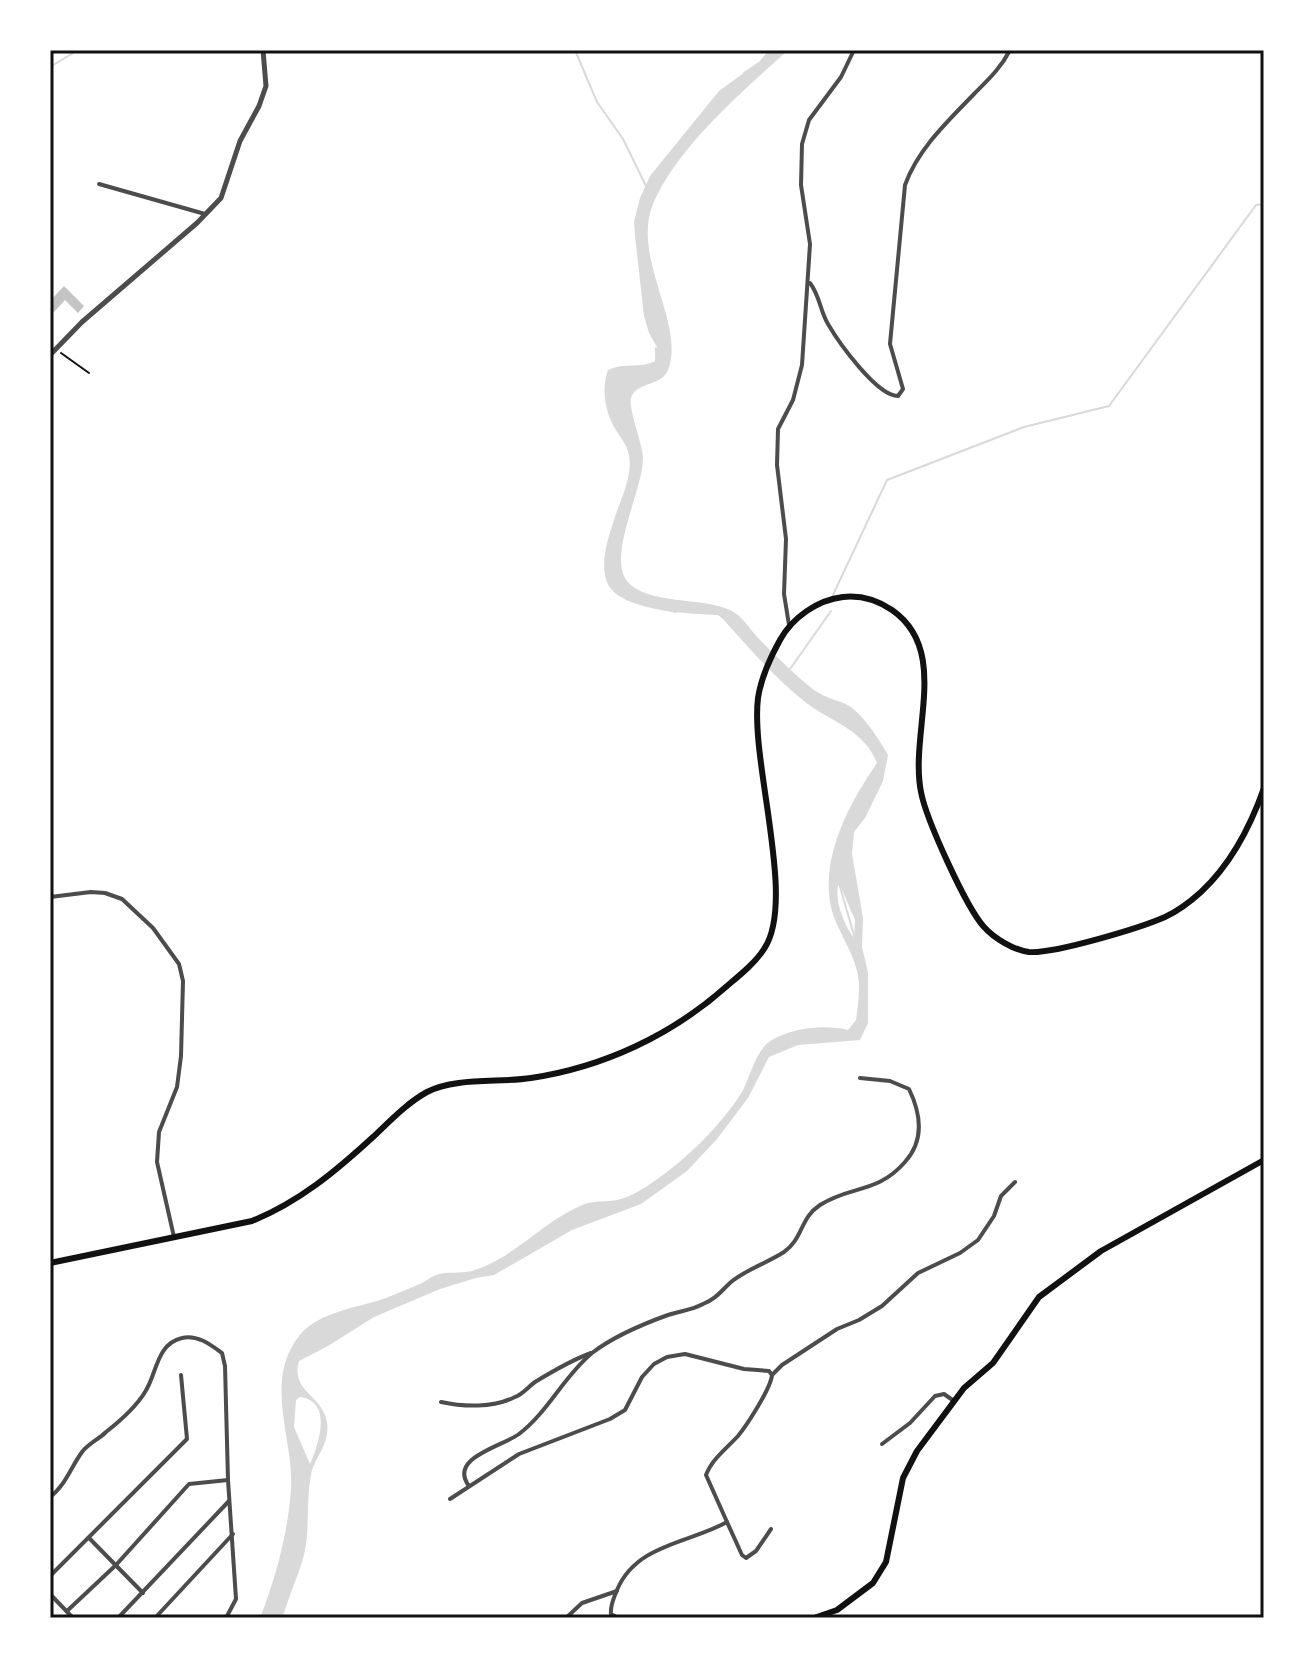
<svg xmlns="http://www.w3.org/2000/svg" width="1314" height="1668" viewBox="0 0 1314 1668" font-family="Helvetica,sans-serif">
<style>
.water{fill:#d9d9d9;fill-rule:evenodd}
.lines{fill:none;stroke-linecap:round;stroke-linejoin:round}
.stream{stroke:#d9d9d9;stroke-width:2}
.building{fill:#c4c4c4}
.path{stroke:#111;stroke-width:2}
.minor{stroke:#4c4c4c;stroke-width:4}
.tertiary{stroke:#4c4c4c;stroke-width:5}
.secondary{stroke:#111;stroke-width:6}
.primary{stroke:#111;stroke-width:6}
.neatline{fill:none;stroke:#111;stroke-width:3}
</style>
<rect width="100%" height="100%" fill="#fff"/>
<path class="water" d="M769,50H788C743,91 677,147 653,204C631,257 686,325 668,370C661,387 637,381 631,398C628,408 642,442 643,457C644,488 607,555 627,581C646,605 703,597 730,610C743,616 750,630 760,640C777,657 795,675 814,690C826,699 843,701 851,707C867,720 878,738 888,755L883,781L865,818L854,832L852,854L863,918L862,947L868,972V1023L860,1040L798,1045L769,1057L748,1098L717,1139L687,1171L641,1204L572,1230L494,1275L476,1278L440,1289L374,1317L328,1346L299,1361C290,1392 324,1396 327,1423C330,1446 314,1457 311,1475C306,1501 310,1529 304,1555C299,1574 290,1593 284,1613L281,1618H260C276,1577 288,1533 291,1489C294,1438 263,1382 299,1336C319,1311 358,1308 386,1298C397,1293 409,1289 420,1284C425,1282 430,1277 436,1275C447,1271 460,1274 472,1271C513,1259 541,1223 580,1206C594,1199 608,1203 621,1199C631,1196 645,1188 653,1182C686,1160 721,1125 742,1092C751,1076 755,1050 772,1040C792,1028 826,1024 848,1030L856,1020C858,1005 861,986 857,971C852,949 836,929 831,907C820,857 850,802 877,763C865,732 837,724 812,707C782,686 748,647 723,619L718,615C691,614 624,611 609,586C598,568 608,538 614,520C620,500 633,477 629,455C627,443 617,434 612,423C604,406 602,387 608,370C624,362 640,369 656,361L657,347L649,333L644,316L635,236L634,222L640,198L650,176L719,91L759,62ZM840,885L855,920L854,938C844,925 835,902 838,886ZM300,1397C333,1401 319,1444 310,1464L294,1427L296,1400Z"/>
<g class="lines">
<g class="stream">
<path d="M575,50L597,102L623,139L646,186"/>
<path d="M50,67L78,50"/>
<path d="M744,73L759,63"/>
<path d="M656,361V348"/>
<path d="M833,595L887,480L1024,427L1109,406L1256,205L1264,204"/>
<path d="M658,608L676,612"/>
<path d="M790,669L831,611"/>
<path d="M839,883L855,939"/>
</g>
</g>
<path class="building" d="M64,286L84,306L78,313L65,300L53,313L50,310V301Z"/>
<g class="lines">
<path class="path" d="M61,353L89,373"/>
<g class="minor">
<path d="M99,184L205,214"/>
<path d="M810,283C820,296 820,311 828,324C839,343 877,396 898,396L903,389L890,344L905,185C918,149 947,122 974,94C988,80 1001,68 1010,50"/>
<path d="M789,625L784,594L786,539L777,465L778,429L793,400L802,365L810,244L801,185L802,144L809,120L841,77L854,50"/>
<path d="M50,897L91,892L105,893L122,899L153,928L179,964L183,981L181,1056L177,1087L159,1132L157,1162L174,1237"/>
<path d="M772,1375L782,1365L837,1329L859,1320L882,1306L918,1273L960,1253L978,1240L994,1216L1001,1196L1015,1182"/>
<path d="M441,1402C464,1407 493,1408 515,1397C523,1394 528,1387 535,1382C553,1371 572,1360 591,1353"/>
<path d="M882,1444L910,1423L935,1396L944,1394L954,1401"/>
<path d="M469,1486C448,1458 501,1447 519,1434C548,1412 564,1376 592,1353C614,1336 643,1324 668,1315C680,1311 692,1310 703,1304C716,1299 721,1291 731,1282C747,1269 767,1263 784,1252C803,1239 800,1218 820,1205C851,1185 877,1194 905,1162C925,1140 921,1114 909,1089L890,1081L860,1078"/>
<path d="M50,1497C65,1486 71,1467 82,1452C88,1444 99,1439 106,1432C120,1421 136,1407 145,1392C157,1374 156,1344 182,1338C197,1334 211,1345 222,1353L225,1366L228,1480L236,1599L226,1618"/>
<path d="M450,1499L519,1454L610,1419L625,1410L642,1377L654,1364L667,1357L685,1354L744,1369L769,1371L772,1375C771,1388 747,1425 738,1436C727,1448 712,1459 706,1475L727,1522C690,1543 636,1544 617,1590C614,1598 610,1605 611,1614L618,1618"/>
<path d="M727,1522L742,1555L746,1558L756,1551L771,1529"/>
<path d="M90,1539L143,1593"/>
<path d="M50,1576L187,1439L181,1375"/>
<path d="M50,1594L73,1618"/>
<path d="M67,1611L116,1565L189,1484L228,1480"/>
<path d="M118,1618L229,1501"/>
<path d="M155,1618L233,1534"/>
<path d="M566,1618L582,1603L617,1591"/>
</g>
<path class="tertiary" d="M50,355L82,322L197,223L221,198L240,141L259,106L266,86L263,50"/>
<g class="secondary">
<path d="M675,1618H709"/>
<path d="M814,1618L837,1610L873,1583L886,1562L903,1478L917,1451L964,1388L993,1363L1039,1297L1101,1251L1264,1160"/>
</g>
<path class="primary" d="M50,1263L252,1221C299,1202 336,1171 373,1137C390,1121 407,1103 427,1092C455,1077 500,1083 531,1078C604,1067 672,1035 727,986C740,975 755,963 764,949C797,901 750,762 758,698C761,678 770,658 780,640C792,618 817,600 843,597C861,595 877,600 892,610C951,651 909,732 921,792C926,819 966,907 984,927C994,938 1013,950 1029,952C1054,954 1140,928 1165,917C1178,911 1190,902 1201,892C1230,865 1251,825 1264,788"/>
</g>
<rect width="1314" height="1668" fill="none" stroke="#ffffff" stroke-width="104"/>
<rect x="52" y="52" width="1210" height="1564" class="neatline"/>
</svg>
